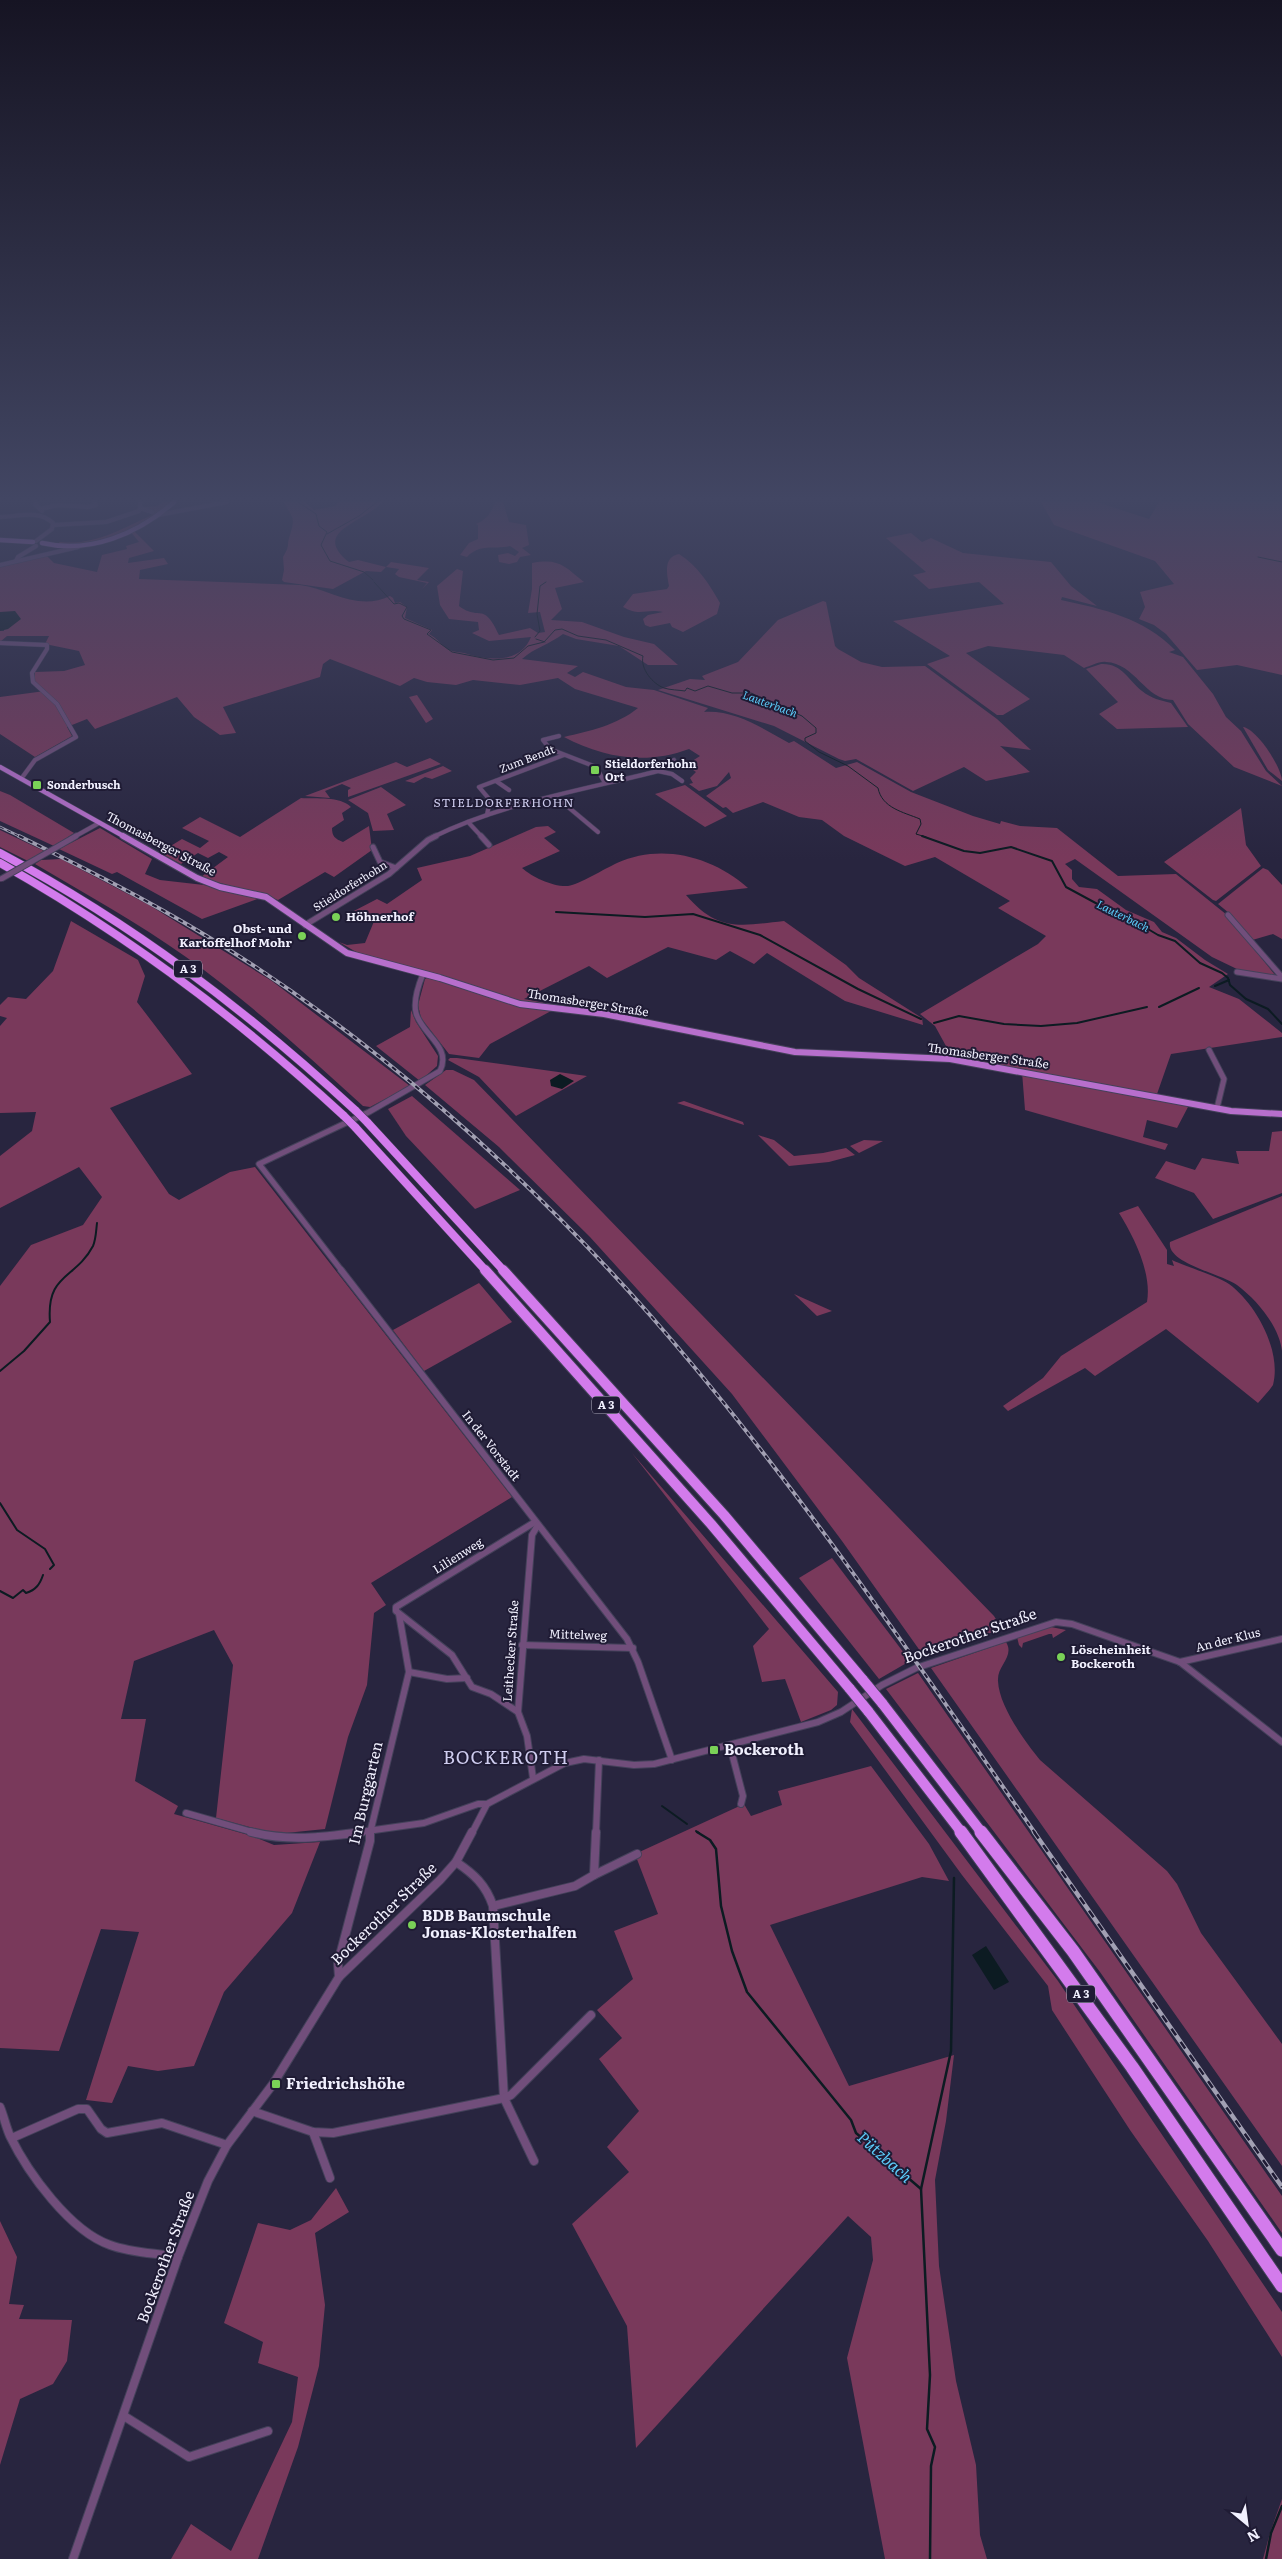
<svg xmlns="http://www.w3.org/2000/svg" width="1282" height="2559" viewBox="0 0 1282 2559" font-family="Literata,serif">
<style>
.green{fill:#79395b}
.water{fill:#0c1b22}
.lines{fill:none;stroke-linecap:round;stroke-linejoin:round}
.stream-far2{stroke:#0c1b22;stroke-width:1}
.stream-far1{stroke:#0c1b22;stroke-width:2}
.stream{stroke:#0c1b22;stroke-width:2.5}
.minor-far3-casing{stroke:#44415a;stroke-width:5}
.minor-far2-casing{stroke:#44415a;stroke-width:7}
.minor-far1-casing{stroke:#44415a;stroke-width:8}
.minor-casing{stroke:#44415a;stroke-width:10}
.major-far1-casing{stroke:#44415a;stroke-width:5.5}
.major-casing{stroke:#44415a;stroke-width:8}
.highway-far2-casing{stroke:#44415a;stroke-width:9}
.highway-far1-casing{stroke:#44415a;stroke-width:12}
.highway-casing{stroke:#44415a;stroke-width:15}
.minor-far3{stroke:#714e7b;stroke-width:4}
.minor-far2{stroke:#714e7b;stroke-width:5}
.minor-far1{stroke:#714e7b;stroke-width:6}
.minor{stroke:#714e7b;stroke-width:8}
.major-far1{stroke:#b76fcc;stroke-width:4.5}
.major{stroke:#b76fcc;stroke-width:6}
.highway-far2{stroke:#d37bec;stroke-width:8}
.highway-far1{stroke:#d37bec;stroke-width:10}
.highway{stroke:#d37bec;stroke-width:13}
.rail-far2-casing{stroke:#a2a0b3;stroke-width:2.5}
.rail-far1-casing{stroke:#a2a0b3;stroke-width:4}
.rail-casing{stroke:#a2a0b3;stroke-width:4.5}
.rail-far2{stroke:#1f1b34;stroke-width:1;stroke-dasharray:4;stroke-linecap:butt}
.rail-far1{stroke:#1f1b34;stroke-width:2;stroke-dasharray:5;stroke-linecap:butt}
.rail{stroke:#1f1b34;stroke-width:2.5;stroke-dasharray:8;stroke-linecap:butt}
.minor-bridge-casing{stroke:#44415a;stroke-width:7;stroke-linecap:butt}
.highway-bridge-far1-casing{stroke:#44415a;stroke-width:9;stroke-linecap:butt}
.highway-bridge-casing{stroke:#44415a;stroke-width:12;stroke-linecap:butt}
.minor-bridge{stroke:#714e7b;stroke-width:5}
.highway-bridge-far1{stroke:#d37bec;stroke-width:8}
.highway-bridge{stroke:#d37bec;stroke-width:10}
.poi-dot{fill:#7ad157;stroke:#1f1b34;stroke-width:2}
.labels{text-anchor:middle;stroke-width:4;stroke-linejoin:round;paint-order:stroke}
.far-water-label{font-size:11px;font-style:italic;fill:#5ccdfb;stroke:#1f1b34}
.far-street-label{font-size:11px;fill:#f1f0fe;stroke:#1f1b34}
.far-poi-label{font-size:11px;font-weight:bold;fill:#f1f0fe;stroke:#1f1b34;text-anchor:start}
.shield{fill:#1f1b34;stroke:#b2b0c1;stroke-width:1}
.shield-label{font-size:11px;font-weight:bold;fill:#f1f0fe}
.far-quarter-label{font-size:12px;letter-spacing:1px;fill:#cfcdef;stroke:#1f1b34}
.street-label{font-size:12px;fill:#f1f0fe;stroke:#1f1b34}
.poi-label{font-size:12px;font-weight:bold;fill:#f1f0fe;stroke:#1f1b34;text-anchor:start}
.near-street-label{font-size:15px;fill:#f1f0fe;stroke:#1f1b34}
.near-poi-label{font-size:15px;font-weight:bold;fill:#f1f0fe;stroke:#1f1b34;text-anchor:start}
.near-water-label{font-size:16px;font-style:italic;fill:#5ccdfb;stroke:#1f1b34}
.near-quarter-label{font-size:18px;letter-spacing:1px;fill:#cfcdef;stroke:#1f1b34}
</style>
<rect width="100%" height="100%" fill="#28253f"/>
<g class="green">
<path d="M162,502H170C153,519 110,542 85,545C76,546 66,544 57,544L60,542C94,546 121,529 152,515L146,507L157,506Z"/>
<path d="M284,502H305L314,510L335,506L338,502H382C364,523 310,531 349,562L358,560L386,567L391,562L429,568L417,580L429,582L422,589L427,583L399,577L395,574L399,569L386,567L381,572L366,571L333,589L284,582L282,580L284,570L283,557C291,544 286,546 290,535C296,515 292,519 284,502Z"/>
<path d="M495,502H503L509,522L526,525L529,545L522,548L531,555L520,557L517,562L509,564L499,562L498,555L508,553L515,556L519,552L510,546C493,550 480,543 467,557L460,555L469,543L478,539V525L476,524C486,520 492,512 495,502Z"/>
<path d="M1041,502H1097L1149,519L1159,502H1282V675L1237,665L1197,670L1166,634L1154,625L1139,619L1145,607L1140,592L1174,584L1155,561L1054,525Z"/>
<path d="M133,530L154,551L129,558L128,563L164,558L168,564L140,570L139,579L300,585C330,589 358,612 390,596L393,598L395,603L400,602L407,607L405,618L432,630L429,634C437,638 441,645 449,650C454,652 460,652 464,653C489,661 520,664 531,637L489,641L472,633L479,630L478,622L449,619L440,605L437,586L457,569L463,571L459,606C480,622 483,600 499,635L530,628L538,633L545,632L540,612L528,613L532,589V563C559,558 564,566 584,582L555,588L562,609L551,620L582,622L624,637L654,644L678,665H648L619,646L576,639L563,634C550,644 534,648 522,659L578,666L567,673L575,677L583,672L626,687L654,690L708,708L704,712C735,710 762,728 789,743L794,741L836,768L857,762L911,792L973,816L1000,824L1001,821L1020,826L1057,828L1118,876L1176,874L1227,915L1275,975L1239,970L1212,957L1075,859L1065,864L1072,870V879L1079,887L1097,889L1126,910L1154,922L1162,932L1176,938L1205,960L1228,974L1209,987L1239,999L1282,1033V1037L1171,1054L1157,1094L952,1057L935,1026L920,1014L1038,944L1046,936L998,908L1010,901L935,857L905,866L844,836L822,820L799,817L763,802L733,813L726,807L723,808L706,796L731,778L729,772L717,786L699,791L689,784L693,783L690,778L696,772L686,765L700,756L689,749C646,765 604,758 564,737C590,731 617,725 638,708L575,689L558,678L520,685L473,680L456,685L427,682L414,678L400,686L330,659L323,664L320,677L223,707L236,733L220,735L194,717L177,697L95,729L87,719L67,727L72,736L35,757L0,734V697L45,691L34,682L35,672L64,671L85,665L79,651L45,644L49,636H7L0,642V631H4L2,612H0V567L45,554L54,563L97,572L102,555L127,549L126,546L139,542L130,531Z"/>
<path d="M911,533L922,542L931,538L963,553L1051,562L1071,586L1097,606L1062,597L1061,600C1103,609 1144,618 1175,650L1169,652L1183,657L1213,694L1226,717L1241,731L1266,771L1282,786L1234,767L1188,724L1173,700C1145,700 1135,663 1106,662C1099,661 1091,666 1084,668L1064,655L988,646L966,653L1030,699L1003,715H997L927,664L950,656L893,621L1004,604L979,582L929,589L913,575L926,572L886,538Z"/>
<path d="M679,554C698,566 709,584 720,603L717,614L683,632L672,627L670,623L650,627L645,625L643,619L648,615L663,612C645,608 641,617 623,607L633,594L667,589L669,586C667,573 663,557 679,554Z"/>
<path d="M823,601L826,602L835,646L838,649L861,662L882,667L925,666L997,719L1031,750L1000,746L1030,772L986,781L964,767L913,791L856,759L845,761L839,759L774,726L658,690L690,679L705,680L702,676L738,662L778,620Z"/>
<path d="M1101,664C1122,663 1128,680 1142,691C1152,699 1160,700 1171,703L1188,727L1117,729L1099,714L1118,702L1086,669Z"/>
<path d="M417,695L433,719L426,723L409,697Z"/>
<path d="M1243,727C1257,729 1282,768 1282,781L1268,770Z"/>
<path d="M430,758L441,764L348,797V790L351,788L342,784L325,791L330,798L305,796L396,762L407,767Z"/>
<path d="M443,766L452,771L432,779L425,777L414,783L405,781Z"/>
<path d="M685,785L727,816L705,827L655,794Z"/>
<path d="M381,787L406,805L387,814L394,830L373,831L368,813L348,800Z"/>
<path d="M0,791L10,795L74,833L54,846L0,821Z"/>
<path d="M301,798C316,799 340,796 351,807L342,813L344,820L332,828C332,836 335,839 343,842L369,826L372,850L334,877L325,872L278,900C253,890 226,886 201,877L228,857L219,852L208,858L198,853L181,864L164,855L172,849L169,847L182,839L200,848L209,841L182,828L200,817L240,837Z"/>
<path d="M1241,808L1246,845L1261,866L1216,901L1213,900L1164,862Z"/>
<path d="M548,826L556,832L544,838L560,851L522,868C532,877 553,887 568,886C580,884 604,869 617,863C661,843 712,856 748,888L686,895C718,932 739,926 784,921L846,965L859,978L922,1018L923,1025L845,1001L767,953L754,964L730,951L716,960L668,947L607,978L589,966L524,999L561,1006V1008L530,1004L363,956L339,942L347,945L365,943L375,919L350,913L377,899L387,904L422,880L417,868L470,856L536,827Z"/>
<path d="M100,828L152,859L145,874L160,880L204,885L260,898L202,919L117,872L112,874L59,849Z"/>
<path d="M0,830L44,851L28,861L0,847Z"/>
<path d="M61,859L149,905L272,981L410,1086L370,1107L363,1106C306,1054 249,1002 186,957C138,923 86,894 35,864L41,860Z"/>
<path d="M1263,868L1268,870L1282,885V939L1273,934L1249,941L1229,913L1218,904Z"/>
<path d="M71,921L138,960L145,976L137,1002L192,1074L110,1108L169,1194L179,1200L230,1172L255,1167L512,1497L371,1583L386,1605L374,1613L367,1685L348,1737L325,1829L276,1834L216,1818L233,1665L214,1630L134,1661L121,1719H146L135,1781L178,1806L174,1814L252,1836L274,1845L320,1842L292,1913L224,1992L194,2066L158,2071L128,2066L112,2103L86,2100L139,1932L101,1929L59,2051L0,2048V1286L31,1245L83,1225L102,1197L79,1167L0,1208V1156L32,1131L36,1112L0,1113V1026L7,1018L0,1016V1005L8,997L26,999L53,971Z"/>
<path d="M429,977L526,1007L551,1011L490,1044L479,1058L449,1054L421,1018L418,1005L425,979Z"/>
<path d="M411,1010L416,1022L438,1056L437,1066L420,1081L376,1046L410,1027Z"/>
<path d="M450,1058H457L587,1076L516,1116L479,1077L448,1060Z"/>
<path d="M446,1070H453L474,1080L994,1616L1002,1629L923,1655L842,1541L732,1394L590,1237L499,1147L425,1085Z"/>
<path d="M1022,1072L1185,1104L1188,1107L1177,1128L1147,1120L1143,1137L1168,1144L1165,1150L1025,1110Z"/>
<path d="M412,1096L520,1190L475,1209L406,1136L388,1109Z"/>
<path d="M684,1101L743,1122L744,1125L677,1103Z"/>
<path d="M1282,1131V1193L1213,1219L1194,1193L1155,1178L1166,1161L1195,1170L1202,1158L1239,1164L1236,1151H1269L1272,1132Z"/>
<path d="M758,1135L774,1140L794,1156L823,1153L846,1148L855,1155L829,1162L789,1166Z"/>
<path d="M864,1140L883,1141L859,1153L850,1146Z"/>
<path d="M1282,1196V1351C1279,1326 1257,1300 1237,1285C1222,1274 1166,1263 1170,1242Z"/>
<path d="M1138,1206L1167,1250V1264L1174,1266L1172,1260C1187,1267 1217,1276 1229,1284C1255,1303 1282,1350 1273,1385C1269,1391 1263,1397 1258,1403L1166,1329L1095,1376L1085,1368L1008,1411L1003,1406L1043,1378L1061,1356L1147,1302C1152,1273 1134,1237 1119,1213Z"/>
<path d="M479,1283L512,1322L424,1371L393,1330Z"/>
<path d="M794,1294L832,1311L817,1316Z"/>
<path d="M632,1453L838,1692L837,1705L831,1710L801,1722L785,1679L762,1682L753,1646L769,1629Z"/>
<path d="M832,1558L910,1661L879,1679L799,1578Z"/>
<path d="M1051,1627L1066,1630L1053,1638L1052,1634H1049L1023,1643L1022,1648L1019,1645L1017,1637Z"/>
<path d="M1006,1642C1015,1657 997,1665 998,1681C999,1706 1024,1740 1040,1760L1167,1871L1177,1884L1201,1933L1282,2044V2166L931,1668Z"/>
<path d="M918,1673L1282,2196V2233L1100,1972L886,1689Z"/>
<path d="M852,1709L1058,1981L1282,2312V2357L1208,2241L1130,2130L1052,2010L1048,1986L962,1875L850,1722Z"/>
<path d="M871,1766L929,1844L949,1881L922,1877L770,1925L849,2086L954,2055L946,2121L935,2180L939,2266L956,2381L976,2465L980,2535L987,2559H885L847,2358L873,2260L871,2237L848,2216L636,2448L627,2326L572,2224L629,2172L607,2147L639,2111L599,2059L622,2038L597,2010L633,1979L614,1931L658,1914L635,1854L744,1804L751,1816L782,1805L778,1791Z"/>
<path d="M336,2188L349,2212L315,2233L325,2305L319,2366L298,2447L258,2559H171L191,2524L231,2551L292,2422L298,2377L258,2363L263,2342L224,2323L258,2223L290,2230L311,2220Z"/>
<path d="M0,2221L17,2257L9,2304L24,2305L19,2319L72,2320L67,2361L53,2384L20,2399L0,2465Z"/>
<path d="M1282,2499V2559H1263L1270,2533Z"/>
</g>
<g class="water">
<path d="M15,611L21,619L8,629L0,631V612Z"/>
<path d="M560,1074L574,1081L562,1089L551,1086L550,1080Z"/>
<path d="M986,1946L1009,1982L994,1990L972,1955Z"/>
</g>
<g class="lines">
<g class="stream-far2">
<path d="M298,502L316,514L319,526L327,532L321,545L330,561L364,572L373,580"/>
<path d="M327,534L359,516L377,502"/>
<path d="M1258,557L1282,562"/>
<path d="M374,582L394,604L399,603L407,607L402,616L404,619L431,630L427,634L452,652L493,660L514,658L528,646L544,642L555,630L562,629L578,636L606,640L643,656C640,669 653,684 664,688C670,690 679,690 685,691L687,688L695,691L708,686L732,693H751L802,716L816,728V733L805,738V741L819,752L848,766L878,788C882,808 903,812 920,819L921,824L916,834L926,837"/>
<path d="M535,637L540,631L537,614L540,586L546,582"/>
<path d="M536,639L545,642"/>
</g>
<g class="stream-far1">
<path d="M922,836L964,851L980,853L1011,847L1052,861L1066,887L1103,907L1121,913L1158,935L1175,941L1200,963L1222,973L1228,978L1230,985L1246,999L1268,1009L1282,1024"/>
<path d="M556,912L645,917L693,914L760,935L858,989L921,1019"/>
<path d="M1215,986L1229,980"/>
<path d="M1159,1007L1199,988"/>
<path d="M934,1023L959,1016L1004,1024L1041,1026L1077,1023L1147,1007"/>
<path d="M0,1371L24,1351L50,1322C46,1273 75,1280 93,1246C96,1239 96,1231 97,1223"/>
<path d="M0,1503L17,1530L45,1549L54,1565L50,1569"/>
<path d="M0,1591L13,1598L23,1590L26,1593C36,1590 40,1584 43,1575"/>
<path d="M662,1806L687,1824"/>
<path d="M696,1831L699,1833"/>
</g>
<g class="stream">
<path d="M697,1832L710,1840L716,1849L721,1906L732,1951L747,1992L851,2120L856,2133L921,2189L930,2375L927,2429L935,2447L931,2466L930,2559"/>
<path d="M921,2189L951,2051L954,1878"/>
<path d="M1266,2559L1271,2533L1282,2506"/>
</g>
<g class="minor-far3-casing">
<g id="minor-far3">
<path d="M36,502L35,504L42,511"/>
<path d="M140,502V508L152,512"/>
<path d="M40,509L58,505L88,507L96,505L94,502"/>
<path d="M158,515L227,502"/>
<path d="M0,517C18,517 38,509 53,523L52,529L36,541"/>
<path d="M53,525L106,522L139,511L140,508"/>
<path d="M16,561L18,557L36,546"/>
<path d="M0,565L78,547"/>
<path d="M0,643L47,645V649L32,673L33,682L57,704L76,737L35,760L21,779"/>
<path d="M559,736L543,740L550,749L596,767L605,783"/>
<path d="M659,770L674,760"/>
<path d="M496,781L509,790"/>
<path d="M555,796L598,832"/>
<path d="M487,815L490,800L479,787L564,755"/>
<path d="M468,822L482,837"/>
<path d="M74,837L99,823"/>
<path d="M433,837C502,803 583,790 658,771L672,774L682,781"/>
</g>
</g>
<g class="minor-far2-casing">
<g id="minor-far2">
<path d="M481,836L489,845"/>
<path d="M71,839L76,836"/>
<path d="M373,847L380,862L396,868"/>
<path d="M1228,915L1282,977"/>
<path d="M305,925L389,874L428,840L436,836"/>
<path d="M1237,972L1282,979"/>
<path d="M1209,1050L1224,1079L1217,1108"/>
<path d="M342,1271L259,1164L369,1112L440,1071C452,1046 422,1035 416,1013C413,1000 418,986 423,974"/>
</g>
</g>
<g class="minor-far1-casing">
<g id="minor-far1">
<path d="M341,1270L627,1639L638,1662L672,1760"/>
<path d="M522,1645L633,1648"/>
<path d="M1180,1662L1282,1639"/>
<path d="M409,1672L447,1679L467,1678"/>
<path d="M518,1712L491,1694L472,1687L452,1655L396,1611V1607L535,1522"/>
<path d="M730,1746L743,1796L741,1804"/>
<path d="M533,1778L527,1736L518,1712L532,1535L538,1525"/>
<path d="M186,1813L256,1833"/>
<path d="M353,1833L424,1823L478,1804H487"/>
<path d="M370,1833L409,1672L399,1614"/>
<path d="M472,1833L487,1804L565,1763L584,1759L634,1765L654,1764L818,1722L841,1712L882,1685L916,1668L1056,1622L1072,1624L1180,1662L1282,1742"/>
<path d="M596,1833L599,1760"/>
</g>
</g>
<g class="minor-casing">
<g id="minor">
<path d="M251,1832C289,1842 324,1837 362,1832"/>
<path d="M594,1875L637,1854"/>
<path d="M493,1906L575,1886L594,1875L596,1832"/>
<path d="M339,1977L338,1963L370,1841V1832"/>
<path d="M0,2107C4,2117 6,2127 10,2136C28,2173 70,2231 110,2245C131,2253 156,2253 178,2257"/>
<path d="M252,2111L313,2132L333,2133L504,2098L493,1906C486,1885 474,1874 456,1862"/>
<path d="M313,2132L330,2178"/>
<path d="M12,2138L78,2109H87L101,2129L107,2133L162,2123L227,2145"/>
<path d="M534,2161L504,2098L511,2095L591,2015"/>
<path d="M124,2416L189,2457L268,2431"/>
<path d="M73,2559L178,2257L208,2181L227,2145L273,2084L339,1977L440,1880L456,1862L472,1832"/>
</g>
</g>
<g class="major-far1-casing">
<g id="major-far1">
<path d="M0,540L33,542"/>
<path d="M42,543C90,554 138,534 174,502"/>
<path d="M0,767L125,837"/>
</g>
</g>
<g class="major-casing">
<path id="major" d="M123,836L197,878L220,887L266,897L347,953L440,978L520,1004L604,1014L795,1052L950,1059L1231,1111L1282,1114"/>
</g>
<g class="highway-far2-casing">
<g id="highway-far2">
<path d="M0,853C133,924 245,1009 356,1111"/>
<path d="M0,863C126,934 238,1018 344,1116"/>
<path d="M367,1122L504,1271"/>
<path d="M355,1127L486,1271"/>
</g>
</g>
<g class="highway-far1-casing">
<g id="highway-far1">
<path d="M485,1270L711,1524L850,1689"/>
<path d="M503,1270L724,1515L863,1680"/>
<path d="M882,1703L982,1833"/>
<path d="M868,1711L962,1833"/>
</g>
</g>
<g class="highway-casing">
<g id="highway">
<path d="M961,1832L1132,2067L1282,2286"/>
<path d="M981,1832L1073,1951L1282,2250"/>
</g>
</g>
<use href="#minor-far3" class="minor-far3"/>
<use href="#minor-far2" class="minor-far2"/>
<use href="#minor-far1" class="minor-far1"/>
<use href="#minor" class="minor"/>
<use href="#major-far1" class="major-far1"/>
<use href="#major" class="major"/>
<use href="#highway-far2" class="highway-far2"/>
<use href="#highway-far1" class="highway-far1"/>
<use href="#highway" class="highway"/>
<g class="rail-far2-casing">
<path id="rail-far2" d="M0,827L21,837"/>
</g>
<g class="rail-far1-casing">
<path id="rail-far1" d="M19,836C82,867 144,898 205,935C369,1034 523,1171 650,1315C792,1477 912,1656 1035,1833"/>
</g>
<g class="rail-casing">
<path id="rail" d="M1034,1832L1282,2187"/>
</g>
<use href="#rail-far2" class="rail-far2"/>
<use href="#rail-far1" class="rail-far1"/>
<use href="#rail" class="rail"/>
<g class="minor-bridge-casing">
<path id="minor-bridge" d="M1,879L71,839"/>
</g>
<g class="highway-bridge-far1-casing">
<g id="highway-bridge-far1">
<path d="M356,1111L367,1122"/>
<path d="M344,1116L355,1127"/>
</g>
</g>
<g class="highway-bridge-casing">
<g id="highway-bridge">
<path d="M863,1680L882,1703"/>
<path d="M850,1689L868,1711"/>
</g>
</g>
<use href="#minor-bridge" class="minor-bridge"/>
<use href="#highway-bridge-far1" class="highway-bridge-far1"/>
<use href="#highway-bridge" class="highway-bridge"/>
</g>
<linearGradient id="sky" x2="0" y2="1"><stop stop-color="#161423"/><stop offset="0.58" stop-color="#424663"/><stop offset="1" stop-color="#424663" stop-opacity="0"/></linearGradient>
<rect width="1282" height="860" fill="url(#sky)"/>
<g class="poi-dot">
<rect x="590" y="765" width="10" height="10" rx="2.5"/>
<rect x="32" y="780" width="10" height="10" rx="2.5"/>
<circle cx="336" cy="917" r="5"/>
<circle cx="302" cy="936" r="5"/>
<circle cx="1061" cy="1657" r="5"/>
<rect x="709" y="1745" width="10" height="10" rx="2.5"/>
<circle cx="412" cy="1925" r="5"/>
<rect x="271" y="2079" width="10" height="10" rx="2.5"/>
</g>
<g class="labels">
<g class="far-water-label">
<text transform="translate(770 704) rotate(20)" y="4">Lauterbach</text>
<text transform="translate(1123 916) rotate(26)" y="4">Lauterbach</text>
</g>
<g class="far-street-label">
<text transform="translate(527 759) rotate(-21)" y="4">Zum Bendt</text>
<text transform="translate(350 886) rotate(-32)" y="4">Stieldorferhohn</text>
</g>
<g class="far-poi-label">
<text x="605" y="768">Stieldorferhohn<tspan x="605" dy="13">Ort</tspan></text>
<text x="47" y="789">Sonderbusch</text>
</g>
<g class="shield">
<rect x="174" y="960.5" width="28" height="17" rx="4"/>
<rect x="592" y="1396.5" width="28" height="17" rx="4"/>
<rect x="1067" y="1985.5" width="28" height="17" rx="4"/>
</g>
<g class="shield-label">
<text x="188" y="973">A 3</text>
<text x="606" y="1409">A 3</text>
<text x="1081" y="1998">A 3</text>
</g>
<g class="far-quarter-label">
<text x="504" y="807">STIELDORFERHOHN</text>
</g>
<g class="street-label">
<text transform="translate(161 844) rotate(28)" y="4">Thomasberger Straße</text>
<text transform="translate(588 1003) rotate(9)" y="4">Thomasberger Straße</text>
<text transform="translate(988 1056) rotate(8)" y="4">Thomasberger Straße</text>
<text transform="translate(491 1446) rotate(52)" y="4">In der Vorstadt</text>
<text transform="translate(458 1556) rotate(-32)" y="4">Lilienweg</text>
<text transform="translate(578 1635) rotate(2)" y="4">Mittelweg</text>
<text transform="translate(1228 1640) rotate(-14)" y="4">An der Klus</text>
<text transform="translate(511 1651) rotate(-86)" y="4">Leithecker Straße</text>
</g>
<g class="poi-label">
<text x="346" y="921">Höhnerhof</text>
<text x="292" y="933" text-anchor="end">Obst- und<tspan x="292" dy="14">Kartoffelhof Mohr</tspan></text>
<text x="1071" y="1654">Löscheinheit<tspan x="1071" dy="14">Bockeroth</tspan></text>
</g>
<g class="near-street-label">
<text transform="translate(970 1636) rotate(-19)" y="5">Bockerother Straße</text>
<text transform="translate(366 1793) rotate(-77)" y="5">Im Burggarten</text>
<text transform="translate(384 1914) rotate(-44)" y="5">Bockerother Straße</text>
<text transform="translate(166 2257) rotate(-70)" y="5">Bockerother Straße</text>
</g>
<g class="near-poi-label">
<text x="724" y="1755">Bockeroth</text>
<text x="422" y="1921">BDB Baumschule<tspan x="422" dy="17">Jonas-Klosterhalfen</tspan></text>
<text x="286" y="2089">Friedrichshöhe</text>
</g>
<g class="near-water-label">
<text transform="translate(885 2157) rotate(42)" y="6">Pützbach</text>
</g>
<g class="near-quarter-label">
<text x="506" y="1764">BOCKEROTH</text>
</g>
</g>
<g transform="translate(1247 2524) rotate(151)" stroke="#1f1b34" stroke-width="4" paint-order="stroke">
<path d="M0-4L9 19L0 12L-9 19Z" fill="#f1f0fe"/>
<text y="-8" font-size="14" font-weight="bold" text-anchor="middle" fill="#f1f0fe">N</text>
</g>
</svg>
